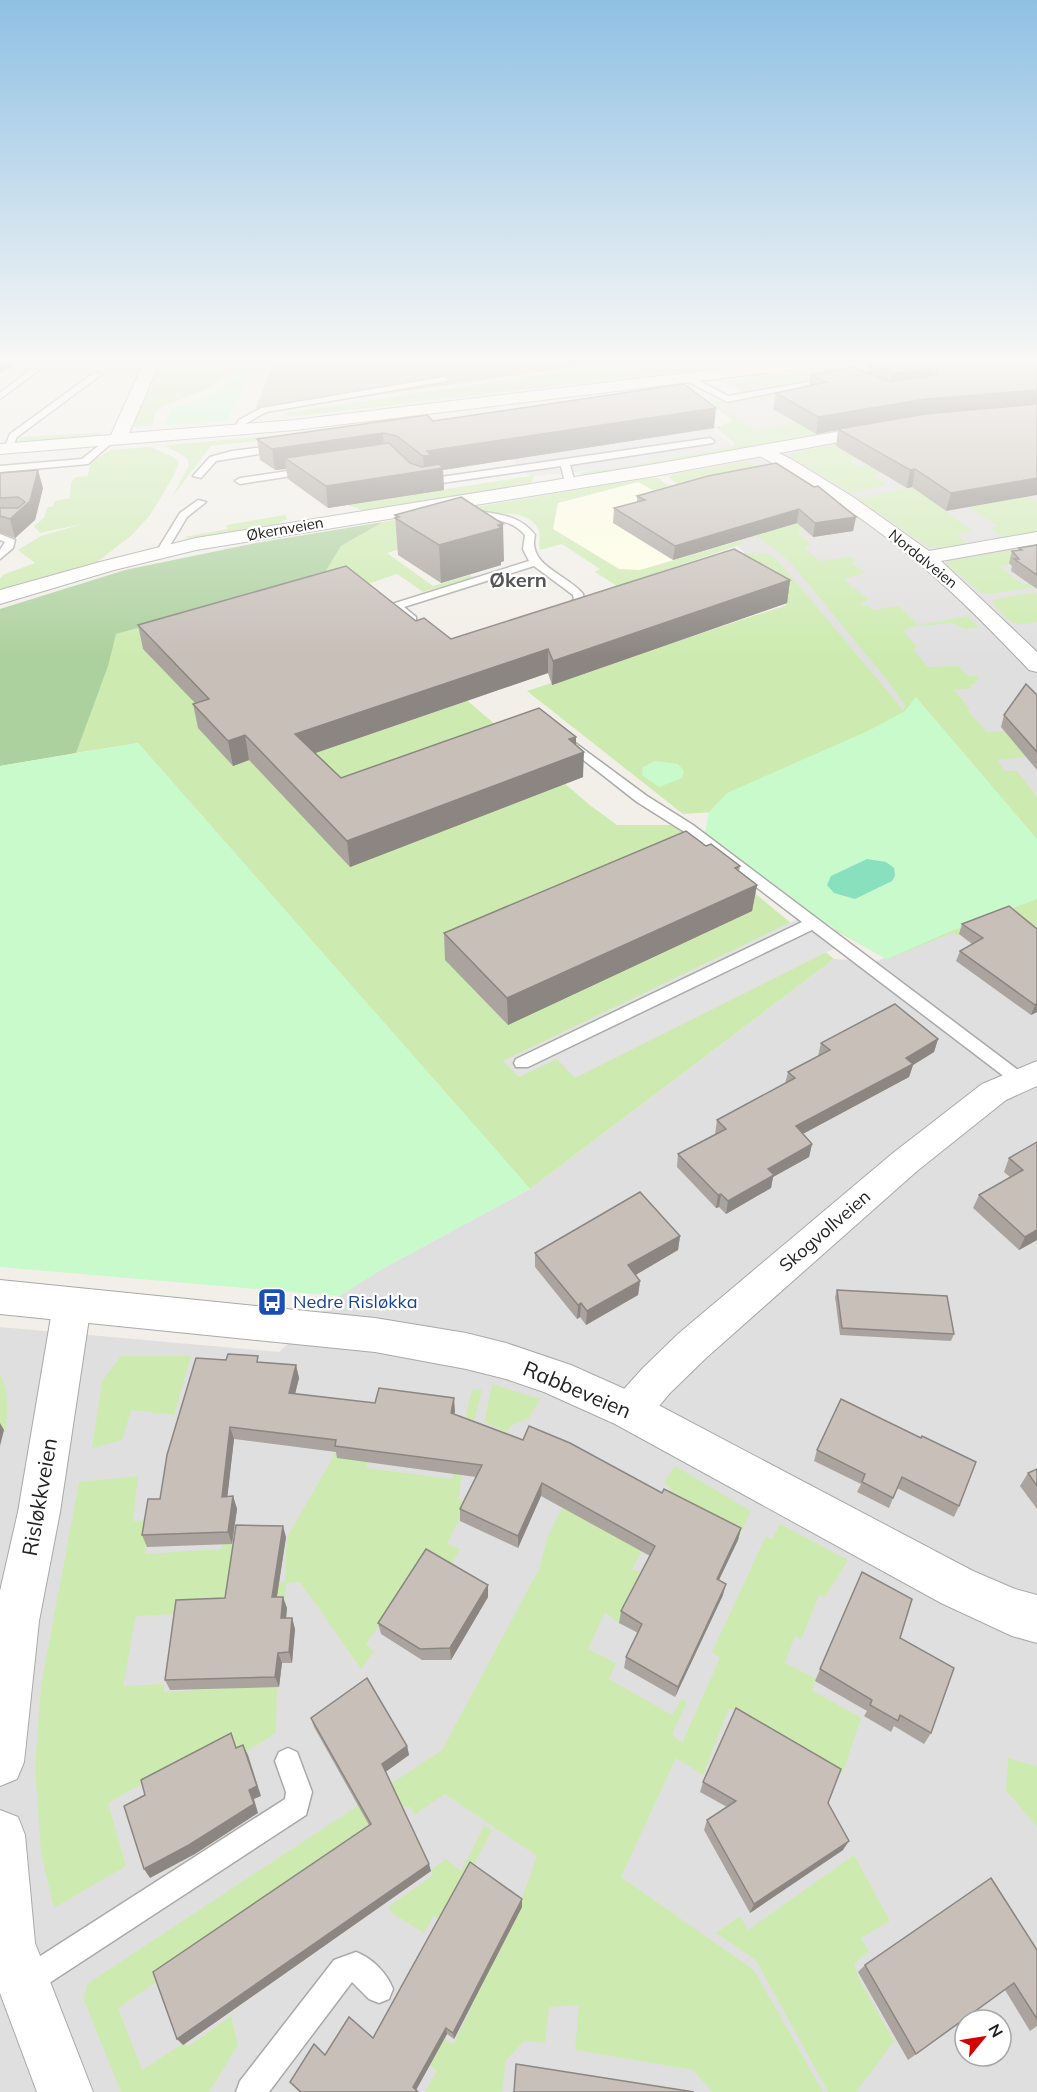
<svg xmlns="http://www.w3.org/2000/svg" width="1037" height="2092" viewBox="0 0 1037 2092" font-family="Mulish,sans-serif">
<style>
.residential{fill:#e0dfdf;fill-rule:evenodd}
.education{fill:#ffffe5}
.construction{fill:#c7c7b4}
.grass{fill:#cdebb0}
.forest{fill:#add19e}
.park{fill:#c8facc}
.pitch{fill:#88e0be}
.parking{fill:#e2e2e2}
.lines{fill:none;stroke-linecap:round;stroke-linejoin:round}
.service-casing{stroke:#a9a9a9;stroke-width:3}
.minor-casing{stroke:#a9a9a9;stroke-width:2}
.tertiary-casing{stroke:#a9a9a9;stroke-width:2}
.service{fill:#fff;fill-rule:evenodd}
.minor{fill:#fff;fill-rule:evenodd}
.tertiary{fill:#fff;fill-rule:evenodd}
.wall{fill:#aba49e}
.shaded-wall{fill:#8b8681}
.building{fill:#c7bfb8;stroke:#8b8681;stroke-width:1.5}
.labels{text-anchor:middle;stroke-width:4.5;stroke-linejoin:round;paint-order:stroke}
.far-street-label{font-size:15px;fill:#222;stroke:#fff}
.street-label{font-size:18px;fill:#222;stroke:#fff}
.transit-label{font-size:18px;fill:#164399;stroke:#fff;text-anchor:start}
.far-district-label{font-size:20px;font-weight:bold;fill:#555;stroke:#fff}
.near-street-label{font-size:21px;fill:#222;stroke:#fff}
</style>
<rect width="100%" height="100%" fill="#f2efe9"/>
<g class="residential">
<path d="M868,364H1037V846L668,476L786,452L720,406L754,398L723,382Z"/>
<path d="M1037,900V2092H0V1327L279,1352L339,1296L382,1269L530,1189L834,959L877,961ZM965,2020H1001V2056H965Z"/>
</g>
<path class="education" d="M638,482L742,540L640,571H629L619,569L553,529L557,503Z"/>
<path class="construction" d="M273,364H594L254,413Z"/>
<g class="grass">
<path d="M163,364L226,371L227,373L212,387L161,407L156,412L152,426L131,427L156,365Z"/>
<path d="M615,364H744L291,417L284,413Z"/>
<path d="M860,364H894L890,367L841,373L843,375L748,393L726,381Z"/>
<path d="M715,399L724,404L719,406L757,431L822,417L913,421L588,476L579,473L732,447L734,443L717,428H713L733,421L708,400Z"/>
<path d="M102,433L96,438L19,443L20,437Z"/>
<path d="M279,435L274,439L211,446L172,497L189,465L187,458L166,446L168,445Z"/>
<path d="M855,441L858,459L849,461L856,466L870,464L913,466L872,475L887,485L851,493L791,458V455L796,452Z"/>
<path d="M150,447L174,457L179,462L172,479L150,515L132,535L92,566L0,593V578L5,574L35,563L18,550L41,536L82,524L40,533L34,526L44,518L47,507H52L55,501L70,498L71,483L75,477L88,476L90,463L110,450Z"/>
<path d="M743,462L774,467L782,513L808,528L797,532L812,545L804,547L820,561L851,557L856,561L852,563L865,573L844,579L852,586L850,589L855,588L869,600L861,603L862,606L867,605L873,610L898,606L918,625L968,616L979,627L965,629L953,623L910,627L903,630L917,647L913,649L928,667L958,666L968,676H977L980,680L974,681L976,684L970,685L972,688L954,690L970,709L967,710L987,732L1014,730L1028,757L997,760L1005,771H1017L1037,797V938L986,944L952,933L887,959L835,930L847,898L715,812L683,814L527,691L787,605L731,571L719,556L745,553H768L780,563L904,711L905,705L888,681L789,561L761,539L702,504L670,478L673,474Z"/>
<path d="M529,476H534L531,483L522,486L364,511L348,505Z"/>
<path d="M649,478H659L669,486L653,490L638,482L558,503L553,529L619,569L640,570L742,540L740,545L617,586L595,572L600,569L562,544L540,550C538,544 541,537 539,531C528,504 488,519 469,508Z"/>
<path d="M917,486L1023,497L1037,501V534L1006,539L989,528L997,526L958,500L935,504L973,531L956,535L971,546L940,549L927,546L858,499Z"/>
<path d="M285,515L287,519L277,524L194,540L184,537L228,529L226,525Z"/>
<path d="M419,515L461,531L387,553L433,586L470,575L473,578L423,592L397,574L341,593L591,806L617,825H673L834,959L530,1189L138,743L76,753L116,634L321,577L341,546L383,522Z"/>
<path d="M1014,550L1024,553L1035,559L1000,567L1023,584L1037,582L1035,587L990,594L980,592L946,564L947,561Z"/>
<path d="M1034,592L1037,595V622C1008,627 1010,622 992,602L997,599Z"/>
<path d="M121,1356H191L174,1415L131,1410L122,1440L92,1448L102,1381Z"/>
<path d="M0,1374C10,1392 7,1412 6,1432L0,1433Z"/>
<path d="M492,1384L540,1399L529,1418L512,1425L506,1432L484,1422Z"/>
<path d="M472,1389L482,1390L464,1460L458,1500L469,1501L447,1543L460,1549L447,1573L392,1607L366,1644L374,1651L361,1669L300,1582L286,1583L285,1609L136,1616L123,1686L164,1684V1692L277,1686L276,1733L239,1756L154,1777L108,1803L126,1866L54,1908L41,1853L35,1767L41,1686L79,1482L138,1476L133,1521L152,1520L145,1554L221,1549L222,1544H239L234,1584L285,1582L287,1537L331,1461L341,1433L374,1440L366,1468L452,1479Z"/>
<path d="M675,1466L751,1511L738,1539L662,1501L671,1488L664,1483Z"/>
<path d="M565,1502L642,1551L632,1569L645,1575L621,1625L605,1612L588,1649L616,1663L609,1679L672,1715L681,1699L687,1702L672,1734L682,1743L720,1658L712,1652L766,1536L772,1539L780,1524L848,1560L825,1597L819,1595L801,1640L795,1636L785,1663L816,1679L812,1690L861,1718L842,1775L729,1708L703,1775L676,1758L621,1877L754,1970L823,2092H712L693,2070L575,2050L579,2005L549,2007L545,2043L524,2041L506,2060L502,2092H425L437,2071L397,2036L417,2015L453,2045L517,1912L537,1856L445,1794L414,1815L411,1807H398L277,1900L118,2008L142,2070L185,2042L187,2047L231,2016L238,2045L209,2092H121L84,2000L87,1984L442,1750L540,1567L547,1538Z"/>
<path d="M1008,1758L1037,1766V1827L1006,1790Z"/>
<path d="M484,1826L492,1830L443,1923L434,1915L424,1933L392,1913L388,1907L433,1875L431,1870L446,1859L461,1871Z"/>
<path d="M854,1855L890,1921L861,1938L869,1951L854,1964L860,1981L894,2041L856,2092H828L756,1960L716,1933L740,1916L748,1930Z"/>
</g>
<path class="forest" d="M383,522L341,546L322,577L116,634L108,666L76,753L0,766V609L125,570L256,543Z"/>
<g class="park">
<path d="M240,364H257L229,417L221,422L165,425L172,409C197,400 231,393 240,364Z"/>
<path d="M916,697L1037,839V899L949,932L887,959C821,923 763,882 705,834L709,812L727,793L870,730L905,711Z"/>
<path d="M138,743L492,1145L530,1189L382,1269L339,1296L0,1267V766Z"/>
<path d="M655,761L678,764L684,771L682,778L659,787L642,775L643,767Z"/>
</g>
<path class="pitch" d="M867,859L886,862L894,868L895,876L892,881L855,899L834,893L827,885L831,876Z"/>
<g class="parking">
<path d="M713,428L714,432L732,445V447L617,468L534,476H529L512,459Z"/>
<path d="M798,919L835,948L575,1078L557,1059L519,1077L503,1061Z"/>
</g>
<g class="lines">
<g class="service-casing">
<g id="service">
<path d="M32,368L39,370L0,399V393Z"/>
<path d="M95,372L102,374L17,437L11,450H5L4,448L10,434Z"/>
<path d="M685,376H691L728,396L832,378L836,380L727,402L685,380Z"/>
<path d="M444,377L448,379L447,381L266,412L245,424L240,433L233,431L239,420L261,408Z"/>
<path d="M710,438L714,441L713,443L570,465L575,483L570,486L565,483L561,466L420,486L415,483L420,480Z"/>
<path d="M107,439L114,441L88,464L0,472V466L82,459Z"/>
<path d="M281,445L284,446V450L216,461L201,478L193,476L210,457L232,451Z"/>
<path d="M308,468L311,469V473L240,484L235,481L240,478Z"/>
<path d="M198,500L206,502L187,517L165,554H157L156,552L180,513Z"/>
<path d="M469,510C494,514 518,513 535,535C527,566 567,574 583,594L584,599C578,608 567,614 556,612V608L570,603L574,599L573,595L534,566L404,607L416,617V621H408L392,608V604L529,561L523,549L525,535C510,517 487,520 466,515L464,513Z"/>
<path d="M0,534L15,540L13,548L0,559V550L5,542L0,540Z"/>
<path d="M567,737L647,796L693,825L1026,1076L1028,1080L1026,1084H1014L812,930L528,1067H516L514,1063L516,1059L802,922L683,831L637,802L563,744L561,741L563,738Z"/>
<path d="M288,1748L297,1752L312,1792L306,1815L37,1991L27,1995L17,1991L13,1981L17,1971L285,1799L286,1792L275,1761L279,1752Z"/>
<path d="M356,1952C372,1958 387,1973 393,1989L389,1999L379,2003L369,1999L352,1982L269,2092H236L240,2081L334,1960Z"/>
</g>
</g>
<g class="minor-casing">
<g id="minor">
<path d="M143,364H159L129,433L295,420L760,364H806L798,369L295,430L0,454V444L111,435Z"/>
<path d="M764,446L791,459L853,497L929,551L1037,532V544L941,561L1037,652V672L1029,670C993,632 957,595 917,562C868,520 814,486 758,455L755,451L758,447Z"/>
<path d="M1037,1061V1086L1006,1100L917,1171L706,1358L670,1393L644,1424L630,1429L616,1424L610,1411L616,1398L642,1369L678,1334L893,1153L982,1084Z"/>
<path d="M72,1289L85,1294L91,1305L60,1512L39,1621L24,1762L17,1779L0,1786V1591L18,1512L53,1305L59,1294Z"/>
<path d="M0,1810L18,1817L25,1835L35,1943L93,2092H37L0,1993Z"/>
</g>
</g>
<g class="tertiary-casing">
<g id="tertiary">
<path d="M881,424L887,425L890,429L887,433L655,476L196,550L114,570L0,604V590L100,562L196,538L655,464Z"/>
<path d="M0,1280L375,1318L466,1333L506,1343L571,1365L645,1398L973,1571L1015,1589L1037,1595V1643L1012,1636L941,1603L615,1424L544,1392L506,1379L466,1369L375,1352L0,1314Z"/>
</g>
</g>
<use href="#service" class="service"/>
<use href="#minor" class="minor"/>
<use href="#tertiary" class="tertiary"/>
</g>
<g class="wall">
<path d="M868,364H1037L946,511L912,487L907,488L836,446L838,430L816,434L773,409L776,393L809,386L811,375L866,373Z"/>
<path d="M433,421L714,428L443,470L444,490L328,508L288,479L286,469L275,470L260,460L257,439Z"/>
<path d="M0,473L43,488L35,520L15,538L0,533Z"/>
<path d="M708,476L856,517L853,531L813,537L797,523L673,560L613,523L614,508L637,502V496Z"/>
<path d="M395,515L504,561L501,562V565L441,583L398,555Z"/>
<path d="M1037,545V589L1011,571L1012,566L1009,563L1012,551L1018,550L1019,548Z"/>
<path d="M790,580L787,603L552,685L548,673L315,753L341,778L576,745L583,777L350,867L249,760L233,766L198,728L193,704L195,703L143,649L138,625L416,621L451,639Z"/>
<path d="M1037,695V770L1001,727L1004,715Z"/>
<path d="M706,846L740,866L739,871L757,885L752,911L508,1025L445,960L444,933Z"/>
<path d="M962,924L1037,929V1012L1031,1015L956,961L960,951L972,944L959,934Z"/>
<path d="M938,1039L934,1052L913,1065L909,1077L803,1134L812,1144L809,1157L773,1177L771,1188L726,1214L719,1207L716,1208L677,1167L678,1154L715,1134L717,1120L785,1084L788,1072L818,1056L821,1043Z"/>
<path d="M1037,1142V1240L1019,1250L973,1208L979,1195L1010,1177L1004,1172L1009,1158Z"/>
<path d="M680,1236L678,1250L635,1275L640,1281L638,1295L586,1325L580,1317L577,1319L535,1267V1253Z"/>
<path d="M837,1290L954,1334L951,1341L840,1335L835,1297Z"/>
<path d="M226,1360L296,1365L299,1378L295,1394L375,1403L455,1411L454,1414L662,1493L741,1528L738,1540L719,1580L723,1595L675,1697L624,1668L626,1657L638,1633L619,1623L621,1611L650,1556L541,1496L518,1548L460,1521V1509L476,1477L337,1458L336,1452L234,1439L227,1497L233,1496L237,1509L232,1544L147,1547L142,1535Z"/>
<path d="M841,1399L959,1506L954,1517L897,1488L889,1508L857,1492L861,1484L814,1461L817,1450Z"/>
<path d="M1037,1469V1509L1020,1486L1028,1473Z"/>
<path d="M286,1537L277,1597L287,1608L286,1618H292L295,1629L292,1663H282L279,1687L170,1690L165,1680L225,1598Z"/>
<path d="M862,1572L900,1638L931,1733L924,1744L894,1726L891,1732L864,1716L867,1711L815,1681Z"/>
<path d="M488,1585V1597L451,1660H422L381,1634L378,1623Z"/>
<path d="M311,1718L407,1746L409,1755L385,1772L431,1871L183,2045L369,1825L314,1727Z"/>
<path d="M703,1782L828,1803L843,1850L750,1913L704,1830L707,1820L727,1807L700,1792Z"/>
<path d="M522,1907L454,2039L447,2034L416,2090L418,2092H299L290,2082L325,2055L373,2038Z"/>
<path d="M1037,1950V2026L1030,2031L1005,1990L908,2060L858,1972L865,1965Z"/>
</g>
<g class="shaded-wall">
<path d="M0,364H15L0,373Z"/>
<path d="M932,369L929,385L890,389L893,373Z"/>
<path d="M1037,390V406L838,429V430L816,434L818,417L925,399Z"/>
<path d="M716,408L714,428L443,470L444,490L328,508L326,486L424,471L423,456L427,451Z"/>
<path d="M383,433L384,454L285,458L286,469L275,470L272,449Z"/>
<path d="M915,469L912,487L907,488L910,470Z"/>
<path d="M38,470L43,488L35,520L15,538L10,519L30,501Z"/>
<path d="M1037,478V495L946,511L951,493Z"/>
<path d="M799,509L797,523L673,560L675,546Z"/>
<path d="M856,517L853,531L813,537L815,523Z"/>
<path d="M503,524L504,561L501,562V565L441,583L439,545Z"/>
<path d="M790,580L787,603L552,685L553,661Z"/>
<path d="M548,649V673L298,759L295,734Z"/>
<path d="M245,735L249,760L233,766L228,741Z"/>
<path d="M576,737V755L584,752L583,777L350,867L347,841Z"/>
<path d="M757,885L752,911L508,1025L507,998Z"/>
<path d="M1037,1003V1012L1031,1015L1035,1005Z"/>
<path d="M938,1039L934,1052L913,1065L909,1077L793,1139L796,1126L906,1058Z"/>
<path d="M812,1144L809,1157L773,1177L771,1188L726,1214L728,1201L768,1169Z"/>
<path d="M721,1194L719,1207L716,1208L718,1195Z"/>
<path d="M1037,1230V1240L1019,1250L1025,1237Z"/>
<path d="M680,1236L678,1250L627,1280L628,1265Z"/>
<path d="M640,1281L638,1295L586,1325L587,1311Z"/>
<path d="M581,1303L580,1317L577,1319L578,1305Z"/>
<path d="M296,1365L299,1378L292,1406L289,1393Z"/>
<path d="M454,1398L455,1411L452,1425L451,1413Z"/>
<path d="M0,1423L4,1430L0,1446Z"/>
<path d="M230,1427L234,1439L226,1509L222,1497Z"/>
<path d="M542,1483L541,1496L518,1548V1536Z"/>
<path d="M233,1496L237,1509L232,1544L228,1532Z"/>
<path d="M283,1526L286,1537L275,1608L272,1597Z"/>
<path d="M741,1528L738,1540L714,1590L717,1579Z"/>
<path d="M726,1584L723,1595L675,1697L678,1687Z"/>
<path d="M488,1585V1597L451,1660L450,1648Z"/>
<path d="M283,1597L287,1608L285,1629L281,1618Z"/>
<path d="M292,1618L295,1629L292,1663L289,1652Z"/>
<path d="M278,1653L282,1663L279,1687L275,1677Z"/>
<path d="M243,1745L248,1755L261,1796L254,1799L258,1813L195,1854L150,1878L144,1869L249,1790Z"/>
<path d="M407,1746L409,1755L384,1773L382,1764Z"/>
<path d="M849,1841L843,1850L750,1913L754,1904Z"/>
<path d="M429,1864L431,1871L183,2045L177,2039Z"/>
<path d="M522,1899V1907L454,2039L453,2033Z"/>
<path d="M446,2028L447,2034L415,2092L413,2087Z"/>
</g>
<g class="building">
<path d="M870,364H1037V390L925,399L818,417L776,393L826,382L811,375L851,367L891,382L936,375L938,372L932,369L893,373Z"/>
<path d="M684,384L716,408L427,451L431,455L423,456L397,436L383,433L272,449L257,439L427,415L433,421Z"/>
<path d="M1037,404V478L951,493L915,469L910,470L838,429L926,414Z"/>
<path d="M389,443L410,463L422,467L439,464L443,468L326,486L285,458Z"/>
<path d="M776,463L814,487L818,486L856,517L815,523L799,509L675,546L614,508L645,500L637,496L708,476Z"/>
<path d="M38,470L30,501L10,519L0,516V508H18L25,502L18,497L0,498V473Z"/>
<path d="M461,497L503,524L498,525L501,528L439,545L395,518L399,517L395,515Z"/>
<path d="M1037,545V575L1014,559H1019L1012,551L1022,550L1019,548Z"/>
<path d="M734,549L790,580L553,661L548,649L295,734L341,778L539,708L576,737L569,739L584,752L347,841L245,735L228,741L193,704L209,699L138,625L346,566L416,621L424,618L451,639Z"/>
<path d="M1026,684L1037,695V752L1004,715Z"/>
<path d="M686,831L706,846L711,844L740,866L735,868L757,885L507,998L444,933Z"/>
<path d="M1009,906L1037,929V1003L1035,1005L960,951L983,938L962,924Z"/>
<path d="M895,1004L938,1039L906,1058L913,1064L796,1126L812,1144L768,1169L774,1175L728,1201L721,1194L718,1195L678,1154L726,1129L717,1120L795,1078L788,1072L830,1050L821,1043Z"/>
<path d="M1037,1142V1230L1025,1237L979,1195L1023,1170L1009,1158Z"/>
<path d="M640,1192L680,1236L628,1265L640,1281L587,1311L581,1303L578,1305L535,1253Z"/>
<path d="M837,1290L947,1296L954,1334L842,1328Z"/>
<path d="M228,1354L258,1356L257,1362L296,1365L289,1393L375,1403L379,1388L454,1398L451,1413L523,1440L529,1426L570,1443L662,1493L664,1489L741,1528L717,1579L726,1584L678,1687L626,1657L642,1624L621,1611L655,1546L542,1483L518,1536L460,1509L482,1465L335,1446L336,1440L230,1427L222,1497L233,1496L228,1532L142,1535L148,1499H160L167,1455L196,1358L226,1360Z"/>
<path d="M841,1399L921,1438L922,1436L976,1462L959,1506L902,1477L893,1498L862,1482L865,1474L817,1450Z"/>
<path d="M1037,1469V1486L1028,1473Z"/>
<path d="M236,1525L283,1526L272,1597H283L281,1618H292L289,1652L278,1653L275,1677L165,1680L176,1600L225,1598Z"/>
<path d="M426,1549L488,1585L450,1648L420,1649L378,1623Z"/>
<path d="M862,1572L912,1599L900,1638L954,1668L931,1733L900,1715L898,1721L870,1705L872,1700L820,1669Z"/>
<path d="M367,1678L407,1746L382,1764L429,1864L177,2039L153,1972L371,1824L311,1718Z"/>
<path d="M736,1708L841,1769L828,1803L849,1841L754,1904L707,1820L736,1801L703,1782Z"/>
<path d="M231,1733L236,1748L243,1745L257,1786L249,1790L254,1804L189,1845L144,1869L124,1806L145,1795L141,1780Z"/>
<path d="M470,1862L522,1899L453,2033L446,2028L413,2087L418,2092H301L290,2082L314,2044L325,2055L349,2017L373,2038Z"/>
<path d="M991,1878L1037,1950V2019L1014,1983L916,2054L865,1965Z"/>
<path d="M516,2064L694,2092H514Z"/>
</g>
<linearGradient id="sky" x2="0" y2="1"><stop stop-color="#8fc0e4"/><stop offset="0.55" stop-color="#f9f8f5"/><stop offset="1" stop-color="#f9f8f5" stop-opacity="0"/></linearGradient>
<rect width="1037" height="657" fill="url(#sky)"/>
<defs>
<g id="bus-square" transform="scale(1.5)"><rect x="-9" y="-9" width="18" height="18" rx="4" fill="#1a4fb4" stroke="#fff"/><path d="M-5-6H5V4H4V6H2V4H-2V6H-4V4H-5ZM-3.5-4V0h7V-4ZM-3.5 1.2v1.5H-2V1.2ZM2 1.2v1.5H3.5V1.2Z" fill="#fff"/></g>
</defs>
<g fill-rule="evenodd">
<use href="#bus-square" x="272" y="1302"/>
</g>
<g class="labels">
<g class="far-street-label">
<text transform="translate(285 529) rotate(-10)" y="5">Økernveien</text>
<text transform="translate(923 559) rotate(39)" y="5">Nordalveien</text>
</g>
<g class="street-label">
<text transform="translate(825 1231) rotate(-41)" y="6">Skogvollveien</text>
</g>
<g class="transit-label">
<text x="293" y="1308">Nedre Risløkka</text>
</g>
<g class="far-district-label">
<text x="518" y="587">Økern</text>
</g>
<g class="near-street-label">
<text transform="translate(577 1390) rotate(23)" y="7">Rabbeveien</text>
<text transform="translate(40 1497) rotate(-80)" y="7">Risløkkveien</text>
</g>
</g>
<g transform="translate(983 2038) rotate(60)"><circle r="28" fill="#ffffff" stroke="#a7a7a7" stroke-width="1.5"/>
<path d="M0-4.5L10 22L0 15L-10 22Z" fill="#d40000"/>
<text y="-9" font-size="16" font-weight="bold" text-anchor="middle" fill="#222222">N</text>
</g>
</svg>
